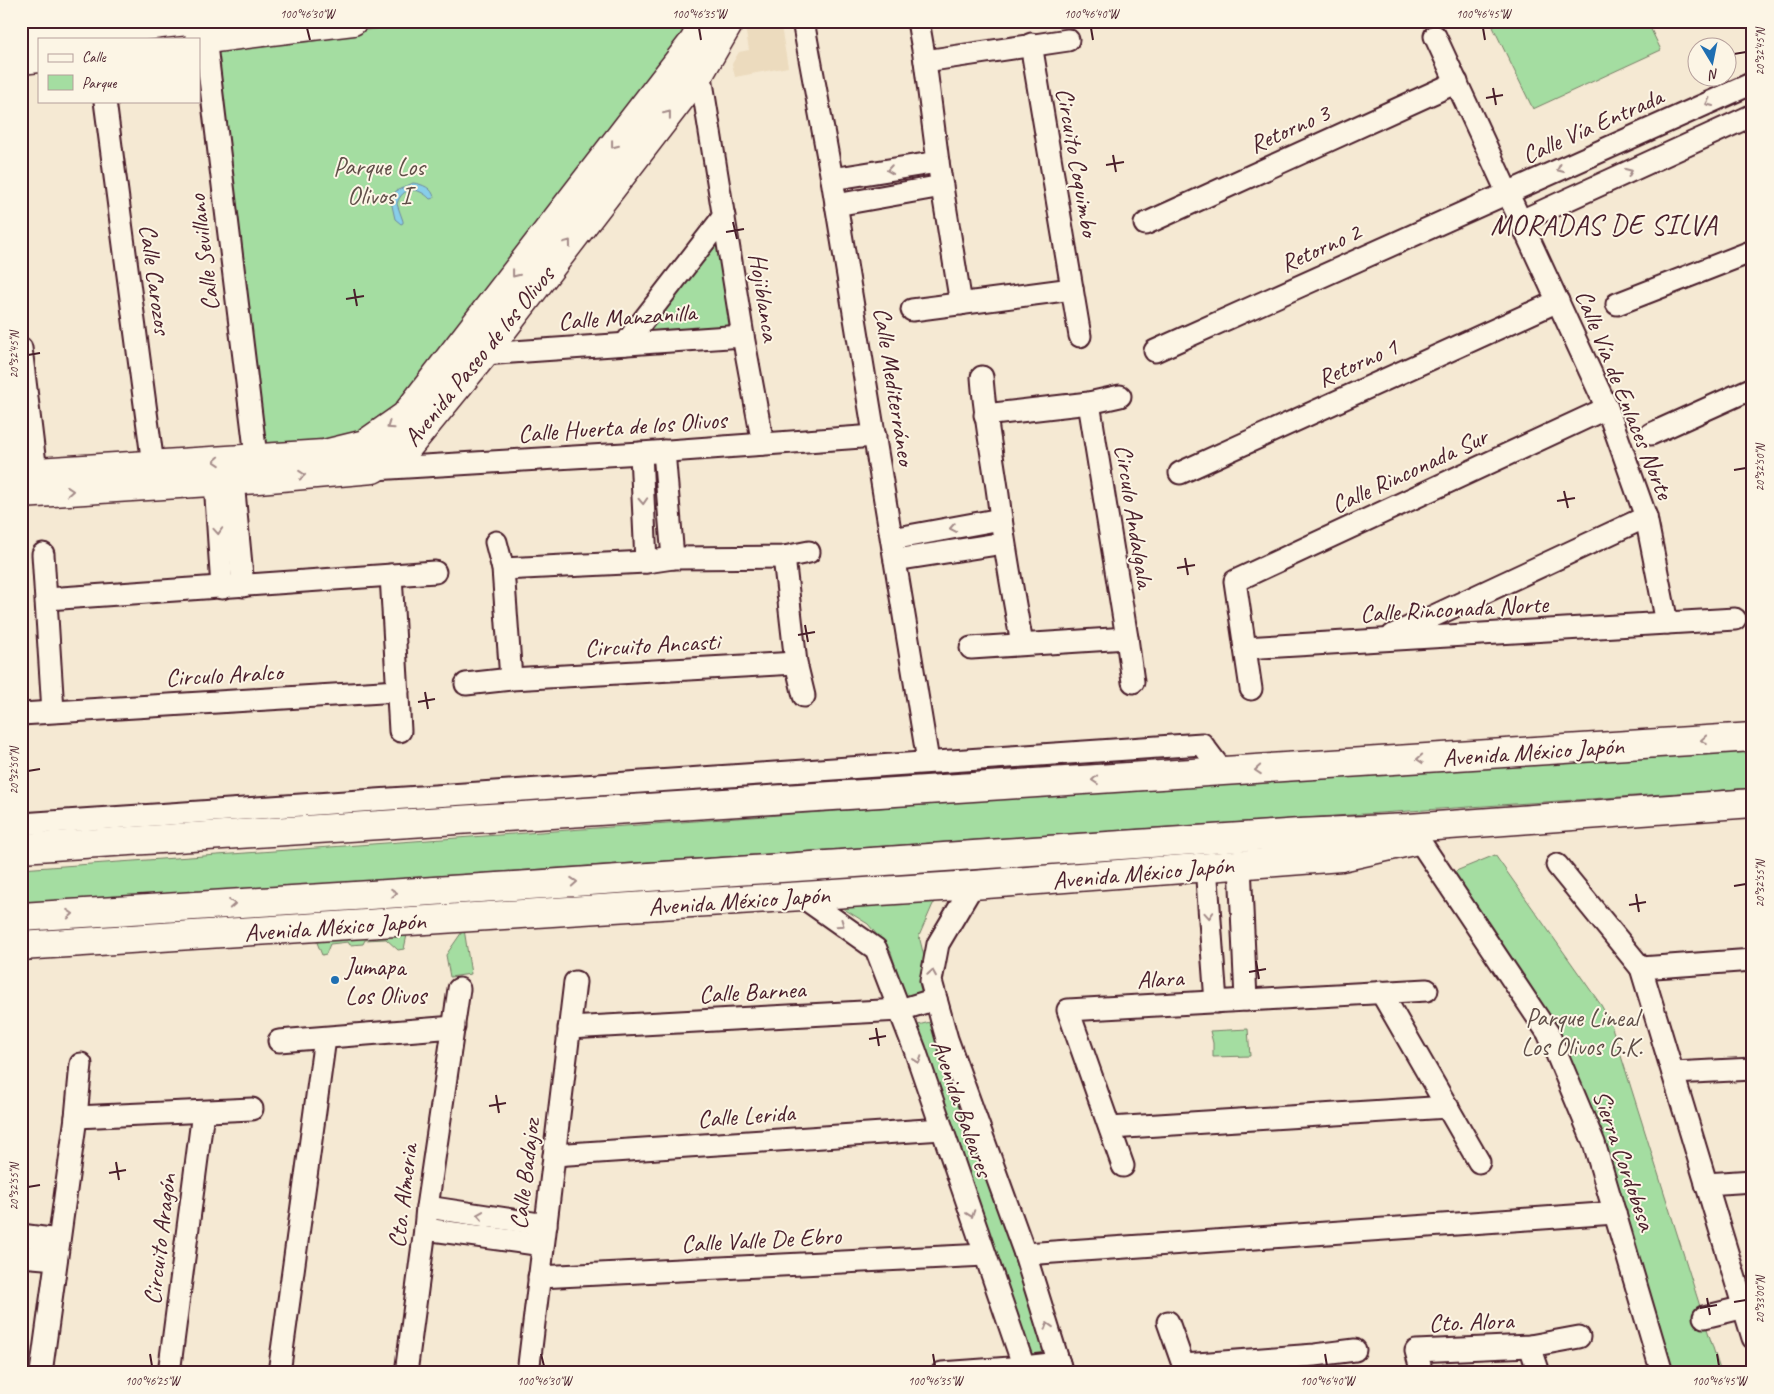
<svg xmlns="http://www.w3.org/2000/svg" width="1774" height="1394" viewBox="0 0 1774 1394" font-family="Caveat,sans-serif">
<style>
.built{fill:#ecdbbe}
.green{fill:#a4dda1;stroke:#777e66}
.water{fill:#88cee9;stroke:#6f889d}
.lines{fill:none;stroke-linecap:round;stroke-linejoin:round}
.minor-casing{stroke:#4a1f2b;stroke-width:25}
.tertiary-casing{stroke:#4a1f2b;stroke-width:31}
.minor{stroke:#fcf5e5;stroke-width:21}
.tertiary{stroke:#fcf5e5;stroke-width:28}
.oneway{stroke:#a38a88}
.ticks{fill:none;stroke:#4a1f2b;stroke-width:2}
.poi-dot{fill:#1f6fb2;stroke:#fcf5e5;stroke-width:2}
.labels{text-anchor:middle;stroke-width:4;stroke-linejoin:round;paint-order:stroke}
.street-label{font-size:25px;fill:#4a1f2b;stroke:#fcf5e5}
.park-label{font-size:25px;fill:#604e48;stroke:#fcf5e5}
.poi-label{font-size:25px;fill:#4a1f2b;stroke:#fcf5e5;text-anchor:start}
.quarter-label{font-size:28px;letter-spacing:1px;fill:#4a1f2b;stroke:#fcf5e5}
.neatline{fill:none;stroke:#4a1f2b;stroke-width:2}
.ticks-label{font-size:12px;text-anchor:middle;fill:#4a1f2b}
</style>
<rect width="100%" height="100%" fill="#f5e9d3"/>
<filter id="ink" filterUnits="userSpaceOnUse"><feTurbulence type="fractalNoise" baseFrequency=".02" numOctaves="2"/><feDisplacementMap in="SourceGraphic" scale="10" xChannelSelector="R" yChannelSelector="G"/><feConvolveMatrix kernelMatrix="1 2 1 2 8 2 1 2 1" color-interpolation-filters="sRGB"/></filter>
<g filter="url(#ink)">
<path class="built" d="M744,21H780L788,67L735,77L732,64L739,52L749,50Z"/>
<g class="green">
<path d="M440,21H691L682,38L385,418L350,436L259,446L212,49Z"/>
<path d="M1504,21H1647L1661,50L1533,109L1493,27Z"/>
<path d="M720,233L735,330L637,337Z"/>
<path d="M1753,750V788L21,904V869L1356,774Z"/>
<path d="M1495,855L1601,1005L1610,1021L1721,1373H1671L1570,1076L1449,879L1456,871Z"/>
<path d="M949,894L933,904L919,936L933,993L906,1001L891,952L868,924L831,901Z"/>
<path d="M464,929L471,974L450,977L446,955Z"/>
<path d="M407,935L404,949L398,950L386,939L365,940L363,944L350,945L348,942L330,944L326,954L322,955L316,940Z"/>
<path d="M934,1021L1049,1360L1031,1364L918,1025Z"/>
<path d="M1248,1029L1250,1056L1213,1057V1043L1210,1031Z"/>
</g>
<path class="water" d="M413,183C422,184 433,188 434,198L430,199C419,187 402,186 397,204L403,221V223L401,224L395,219L391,201L396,191Z"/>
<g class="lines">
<g class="minor-casing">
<g id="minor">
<path d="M203,21L258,473"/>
<path d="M803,21L832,179L928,761"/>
<path d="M918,21L925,61L938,162L961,304"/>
<path d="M1435,36L1607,408L1646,517L1667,623"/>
<path d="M1031,44L1080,336"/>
<path d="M925,61L1068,40"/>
<path d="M699,64L743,336L763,444"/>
<path d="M105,101L153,465"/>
<path d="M832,179L938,162"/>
<path d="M836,205L942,186"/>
<path d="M1521,221L1753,115"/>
<path d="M1145,224L1457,82"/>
<path d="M1617,304L1753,251"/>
<path d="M912,310L1072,289"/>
<path d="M625,344L724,216"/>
<path d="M21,348L36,472"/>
<path d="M1155,351L1753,83"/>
<path d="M484,354L743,336"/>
<path d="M982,377C985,423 995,466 1000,511C1006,556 1014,600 1022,644"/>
<path d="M1089,403L1127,638L1133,682"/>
<path d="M985,415L1089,403L1120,396"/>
<path d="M1651,434L1753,388"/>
<path d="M664,451L673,558"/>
<path d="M641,453L646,562"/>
<path d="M374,469L641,453L875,436"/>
<path d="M1180,473L1558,301"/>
<path d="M233,481L243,586"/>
<path d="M215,482L222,588"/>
<path d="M892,539L1001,519"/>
<path d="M496,542L503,569L511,679"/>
<path d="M43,554L53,711"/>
<path d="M784,557L796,663L804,696"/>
<path d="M895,560L1004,543"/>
<path d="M503,569L646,562L673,558L784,557L809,552"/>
<path d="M391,575L400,731"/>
<path d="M47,599L435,572"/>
<path d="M1393,635L1646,517"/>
<path d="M971,648L1127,638"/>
<path d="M1245,648L1735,619"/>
<path d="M466,684L511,679L796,663"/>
<path d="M1251,689L1235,581L1607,408"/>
<path d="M21,714L398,691"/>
<path d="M21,824L1202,744L1223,772"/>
<path d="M1409,828L1419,840L1548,1033L1594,1143L1662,1373"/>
<path d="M1240,864L1246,1000"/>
<path d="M1557,865L1641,968L1753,1338"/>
<path d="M1206,866L1216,1002"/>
<path d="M973,885L938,944L931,981L947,1039L1025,1254L1062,1373"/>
<path d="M801,896L876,949L915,1050L1026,1373"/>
<path d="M1641,968L1753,960"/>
<path d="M1381,992L1479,1162"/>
<path d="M569,1028L900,1010L936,999"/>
<path d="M279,1041L454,1027"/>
<path d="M1673,1073L1753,1069"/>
<path d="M76,1117L252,1109"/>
<path d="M1110,1128L1448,1107"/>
<path d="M554,1155L942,1129"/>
<path d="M1123,1166L1068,1010L1427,990"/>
<path d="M1706,1184L1753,1181"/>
<path d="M427,1207L546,1225"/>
<path d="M425,1229L543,1245"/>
<path d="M21,1235L58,1240"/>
<path d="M1025,1254L1615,1213"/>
<path d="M21,1256L56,1259"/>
<path d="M539,1277L985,1255"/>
<path d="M1704,1317L1753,1305"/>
<path d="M1168,1322L1186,1373"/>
<path d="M1530,1346L1539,1373"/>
<path d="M1184,1365L1315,1355L1355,1350"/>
<path d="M41,1373L76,1117L81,1064"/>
<path d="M169,1373L203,1112"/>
<path d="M279,1373L325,1038"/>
<path d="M406,1373L425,1229L427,1207L459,989"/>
<path d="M528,1373L575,982"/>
<path d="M942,1373L1024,1367L1059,1363"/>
<path d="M1422,1373L1416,1351L1530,1346L1579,1337"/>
</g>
</g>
<g class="tertiary-casing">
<g id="tertiary">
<path d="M21,40L187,21"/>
<path d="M199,40L353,21"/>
<path d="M21,60L39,58"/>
<path d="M21,473L324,454L365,444L405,416L694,41L705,21"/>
<path d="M21,494L258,479L373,469L408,447L484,354L700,73L730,21"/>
<path d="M21,848L1753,737"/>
<path d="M21,917L545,884L1300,833L1409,828L1753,803"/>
<path d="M21,946L973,885L1341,857L1417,840"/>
</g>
</g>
<use href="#minor" class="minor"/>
<use href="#tertiary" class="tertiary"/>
</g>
<defs><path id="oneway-chevron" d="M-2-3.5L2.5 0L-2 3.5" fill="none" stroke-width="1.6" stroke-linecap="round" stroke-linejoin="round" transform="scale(1.25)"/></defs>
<g class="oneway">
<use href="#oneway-chevron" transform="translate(1709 103) rotate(155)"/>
<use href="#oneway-chevron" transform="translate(668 114) rotate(-52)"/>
<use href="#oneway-chevron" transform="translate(614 145) rotate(128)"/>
<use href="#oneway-chevron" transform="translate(1560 169) rotate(156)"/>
<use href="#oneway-chevron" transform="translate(890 170) rotate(171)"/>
<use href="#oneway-chevron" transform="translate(1629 172) rotate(-24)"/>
<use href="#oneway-chevron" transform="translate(568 243) rotate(-53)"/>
<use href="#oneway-chevron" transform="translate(515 274) rotate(128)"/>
<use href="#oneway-chevron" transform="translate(390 426) rotate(145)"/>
<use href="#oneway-chevron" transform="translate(217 461) rotate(176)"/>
<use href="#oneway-chevron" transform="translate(302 475) rotate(-5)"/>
<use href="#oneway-chevron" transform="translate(70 491) rotate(-4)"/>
<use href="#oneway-chevron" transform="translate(643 501) rotate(87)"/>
<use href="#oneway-chevron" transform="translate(953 528) rotate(170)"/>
<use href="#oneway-chevron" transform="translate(218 531) rotate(86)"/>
<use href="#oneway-chevron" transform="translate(1704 740) rotate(176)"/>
<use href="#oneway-chevron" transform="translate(1420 759) rotate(176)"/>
<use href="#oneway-chevron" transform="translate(1258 770) rotate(176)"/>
<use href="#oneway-chevron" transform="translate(1095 780) rotate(176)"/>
<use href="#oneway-chevron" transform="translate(574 882) rotate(-4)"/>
<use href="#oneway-chevron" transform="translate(394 893) rotate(-4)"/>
<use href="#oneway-chevron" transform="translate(232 904) rotate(-4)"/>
<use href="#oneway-chevron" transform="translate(70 914) rotate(-4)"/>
<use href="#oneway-chevron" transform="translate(1209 915) rotate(86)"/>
<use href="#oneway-chevron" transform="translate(841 924) rotate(35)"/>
<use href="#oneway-chevron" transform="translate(932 973) rotate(-81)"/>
<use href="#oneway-chevron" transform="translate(918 1060) rotate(71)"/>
<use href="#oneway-chevron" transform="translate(971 1214) rotate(71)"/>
<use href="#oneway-chevron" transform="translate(480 1215) rotate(-171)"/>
<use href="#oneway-chevron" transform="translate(1048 1326) rotate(-107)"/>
</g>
</g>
<path class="ticks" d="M307,28L310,40M699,28L701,40M1091,28L1093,40M1483,28L1485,40M1734,54L1746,52M1493,88L1496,105M1486,98L1503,95M1113,155L1116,172M1106,165L1124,162M733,222L737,239M726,232L744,229M354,289L357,306M346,299L364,296M28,355L40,353M1734,470L1746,468M1564,491L1568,508M1557,501L1575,498M1185,558L1188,575M1177,568L1195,565M805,625L808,642M798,635L815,632M425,692L428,709M418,702L435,699M28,771L40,769M1734,886L1746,884M1636,894L1639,912M1629,905L1646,902M1256,961L1259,979M1249,972L1266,969M876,1028L879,1046M869,1039L886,1036M496,1095L499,1113M489,1106L506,1103M116,1162L119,1180M109,1173L126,1170M28,1187L40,1185M1707,1298L1710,1315M1734,1302L1746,1300M1700,1308L1717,1305M150,1354L152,1366M541,1354L544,1366M933,1354L935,1366M1325,1354L1327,1366M1717,1354L1719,1366"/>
<circle class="poi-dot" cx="335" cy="980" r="5"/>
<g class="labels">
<g class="street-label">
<text transform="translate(1592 125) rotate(-24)" y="9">Calle Vía Entrada</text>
<text transform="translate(1289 128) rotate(-24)" y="9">Retorno 3</text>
<text transform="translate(1078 162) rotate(80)" y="9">Circuito Coquimbo</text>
<text transform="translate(1320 247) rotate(-24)" y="9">Retorno 2</text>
<text transform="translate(203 253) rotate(-97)" y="9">Calle Sevillano</text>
<text transform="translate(156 279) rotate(82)" y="9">Calle Carozos</text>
<text transform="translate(765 297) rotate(81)" y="9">Hojiblanca</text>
<text transform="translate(627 316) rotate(-4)" y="9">Calle Manzanilla</text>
<text transform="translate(478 356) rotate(-51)" y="9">Avenida Paseo de los Olivos</text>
<text transform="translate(1357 362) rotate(-24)" y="9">Retorno 1</text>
<text transform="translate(895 386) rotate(81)" y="9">Calle Mediterráneo</text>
<text transform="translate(1625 394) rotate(68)" y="9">Calle Vía de Enlaces Norte</text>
<text transform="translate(622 426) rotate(-4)" y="9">Calle Huerta de los Olivos</text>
<text transform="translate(1409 470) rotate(-25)" y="9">Calle Rinconada Sur</text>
<text transform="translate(1135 516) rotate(81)" y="9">Circulo Andalgala</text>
<text transform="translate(1454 608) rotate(-3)" y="9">Calle Rinconada Norte</text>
<text transform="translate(652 644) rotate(-3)" y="9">Circuito Ancasti</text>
<text transform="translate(224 674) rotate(-3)" y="9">Circulo Aralco</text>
<text transform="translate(1533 751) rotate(-4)" y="9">Avenida México Japón</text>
<text transform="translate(1143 872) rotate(-5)" y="9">Avenida México Japón</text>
<text transform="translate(739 900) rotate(-4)" y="9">Avenida México Japón</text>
<text transform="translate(335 926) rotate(-4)" y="9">Avenida México Japón</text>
<text transform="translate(1160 978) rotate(-3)" y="9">Alara</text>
<text transform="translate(752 991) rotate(-3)" y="9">Calle Barnea</text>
<text transform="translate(963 1108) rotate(71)" y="9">Avenida Baleares</text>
<text transform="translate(746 1115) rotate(-4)" y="9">Calle Lerida</text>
<text transform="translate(1625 1160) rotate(71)" y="9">Sierra Cordobesa</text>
<text transform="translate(524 1174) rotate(-83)" y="9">Calle Badajoz</text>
<text transform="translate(402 1196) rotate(-83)" y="9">Cto. Almeria</text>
<text transform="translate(159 1239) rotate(-83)" y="9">Circuito Aragón</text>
<text transform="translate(761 1239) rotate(-3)" y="9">Calle Valle De Ebro</text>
<text transform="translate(1471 1321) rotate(-2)" y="9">Cto. Alora</text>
</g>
<g class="park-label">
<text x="379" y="175">Parque Los<tspan x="379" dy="29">Olivos I</tspan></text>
<text x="1582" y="1026">Parque Lineal<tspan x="1582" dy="29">Los Olivos G.K.</tspan></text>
</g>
<g class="poi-label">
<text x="345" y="975">Jumapa<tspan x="345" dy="29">Los Olivos</tspan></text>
</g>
<g class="quarter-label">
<text x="1604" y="234">MORADAS DE SILVA</text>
</g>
</g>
<rect width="1774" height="1394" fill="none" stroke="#fcf5e5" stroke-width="55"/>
<rect x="38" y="38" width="162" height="65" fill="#fcf5e5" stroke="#b59f9b"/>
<rect x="48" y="54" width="25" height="8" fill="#fcf5e5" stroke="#b59f9b"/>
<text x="82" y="62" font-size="15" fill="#4a1f2b">Calle</text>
<rect x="48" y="75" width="25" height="15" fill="#a4dda1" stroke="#b59f9b"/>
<text x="82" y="88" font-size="15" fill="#4a1f2b">Parque</text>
<g transform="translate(1712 62) rotate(170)"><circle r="24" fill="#fcf5e5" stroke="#b59f9b"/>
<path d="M0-4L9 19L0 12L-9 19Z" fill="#1f6fb2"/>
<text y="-8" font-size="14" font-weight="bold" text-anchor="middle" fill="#4a1f2b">N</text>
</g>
<rect x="28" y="28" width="1718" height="1338" class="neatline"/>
<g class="ticks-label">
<text x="307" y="18">100°46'30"W</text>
<text x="699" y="18">100°46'35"W</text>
<text x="1091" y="18">100°46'40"W</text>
<text x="1483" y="18">100°46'45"W</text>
<text transform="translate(1760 52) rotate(-90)" y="4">20°32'45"N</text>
<text transform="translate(14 355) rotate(-90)" y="4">20°32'45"N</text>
<text transform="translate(1760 468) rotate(-90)" y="4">20°32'50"N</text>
<text transform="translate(14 771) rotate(-90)" y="4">20°32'50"N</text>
<text transform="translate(1760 884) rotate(-90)" y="4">20°32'55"N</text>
<text transform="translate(14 1187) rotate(-90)" y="4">20°32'55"N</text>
<text transform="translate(1760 1300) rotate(-90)" y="4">20°33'00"N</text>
<text x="152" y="1385">100°46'25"W</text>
<text x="544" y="1385">100°46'30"W</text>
<text x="935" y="1385">100°46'35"W</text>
<text x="1327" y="1385">100°46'40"W</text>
<text x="1719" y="1385">100°46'45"W</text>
</g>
</svg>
